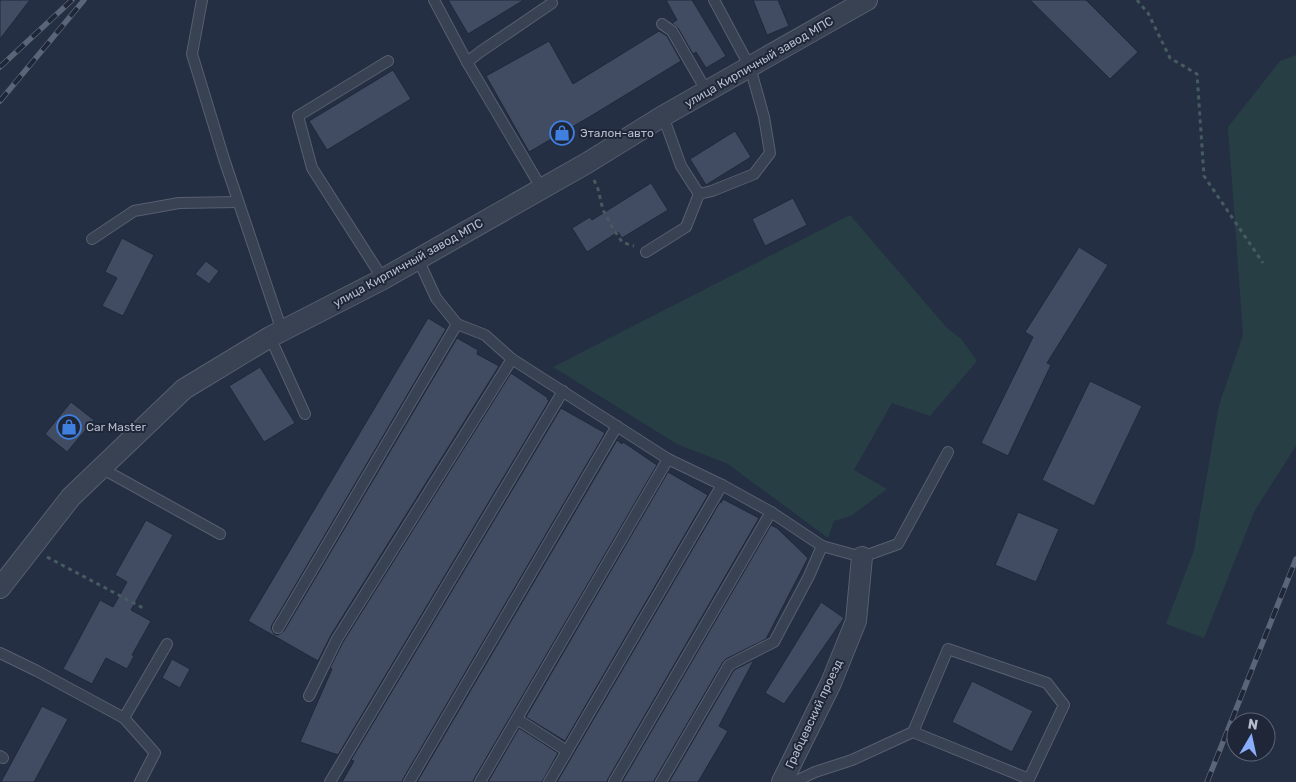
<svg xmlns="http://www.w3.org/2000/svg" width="1296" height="782" viewBox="0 0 1296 782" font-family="Rubik,sans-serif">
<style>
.green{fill:#273e44}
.building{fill:#414c63;stroke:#20283a}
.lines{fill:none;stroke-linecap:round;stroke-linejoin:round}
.lane-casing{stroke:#575f70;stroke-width:12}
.street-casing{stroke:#575f70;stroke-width:22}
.path{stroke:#455b60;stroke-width:3;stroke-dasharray:4 4;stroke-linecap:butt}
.lane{stroke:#394252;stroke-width:10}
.street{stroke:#394252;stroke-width:20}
.rail-casing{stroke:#5b6579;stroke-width:5.5}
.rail{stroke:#1e2638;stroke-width:4;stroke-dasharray:11;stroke-linecap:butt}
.labels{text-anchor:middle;stroke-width:4;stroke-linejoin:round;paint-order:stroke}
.street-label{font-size:12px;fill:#b6bdcc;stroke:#1e2638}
.poi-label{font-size:12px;fill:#b6bdcc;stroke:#1e2638;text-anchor:start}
</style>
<rect width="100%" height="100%" fill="#252f43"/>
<g class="green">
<path d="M1296,55V446L1255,510L1204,638L1166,624L1194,550L1219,405L1243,335L1228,127L1280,61Z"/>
<path d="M850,215L947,328L961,339L977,361L930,416L892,403L854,470L887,489L851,516L834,521L828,538L728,464L677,444L553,367Z"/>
</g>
<g class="building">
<path d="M0,0H30L0,39Z"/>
<path d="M448,0H524L468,34Z"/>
<path d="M666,0H692L726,56L706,68L696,52L693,54L678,28L672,23L677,20Z"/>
<path d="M753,0H778L789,26L767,35Z"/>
<path d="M1030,0H1086L1138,52L1110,79Z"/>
<path d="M659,31L667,36L681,61L591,116L529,152L486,76L549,41L573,84Z"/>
<path d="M393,70L411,99L327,150L309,121Z"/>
<path d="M735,131L751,157L706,185L690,159Z"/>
<path d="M651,183L668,210L622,238L618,232L587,252L572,228L590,217L592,220Z"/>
<path d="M793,198L807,225L765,246L752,219Z"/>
<path d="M122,238L154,255L123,316L102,306L117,278L105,272Z"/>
<path d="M1079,247L1108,265L1047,363L1051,365L1008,456L981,443L1033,337L1025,332Z"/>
<path d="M206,261L219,271L209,284L195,274Z"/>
<path d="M428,318L446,329L272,625L271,628L274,634L278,635L284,631L457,338L478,350L477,354L499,366L331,635L318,661L248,621Z"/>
<path d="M260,367L295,423L264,442L229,386Z"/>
<path d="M511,373L548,398L547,399L549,401L338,755L300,742L332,669L330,668L343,642Z"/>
<path d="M1090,381L1142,406L1094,506L1042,480Z"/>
<path d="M71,402L94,420L67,452L45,434Z"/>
<path d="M561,408L605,433L403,779L402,782H342L354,761L351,760Z"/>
<path d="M617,440L622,444L623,442L657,465L474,779L473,782H417Z"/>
<path d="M668,472L708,495L565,741L526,717Z"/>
<path d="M723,499L759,518L608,779L607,782H557L720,502L721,503Z"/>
<path d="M1018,512L1059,529L1036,582L995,565Z"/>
<path d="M146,520L173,535L131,610L151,621L132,655L134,656L127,669L106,658L92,684L63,669L100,600L113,607L127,582L115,575Z"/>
<path d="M771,525L777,528L808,558L766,639L726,659L723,662L655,779L654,782H622Z"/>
<path d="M821,602L844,618L784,704L765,693Z"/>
<path d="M172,659L190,669L180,688L162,678Z"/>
<path d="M754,660L719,726L728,731L698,782H669L734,670Z"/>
<path d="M972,681L1033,711L1012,752L952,722Z"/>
<path d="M42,706L68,719L34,782H1Z"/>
<path d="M519,728L558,753L542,782H488Z"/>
</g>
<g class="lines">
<g class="lane-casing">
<g id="lane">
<path d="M202,0L192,54L224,159L282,331"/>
<path d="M434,0L467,62L542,189"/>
<path d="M662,24L672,31L707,92"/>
<path d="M467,62L480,52L552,3"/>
<path d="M663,116L681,166L699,194L712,191L754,174L770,153L764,117L750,67L714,0"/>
<path d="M92,239L134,211L179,203L238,202"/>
<path d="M646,252L686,227L699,194"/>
<path d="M418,259L436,298L457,324L485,335L512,359L668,459L722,485L771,512L822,546L809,576L774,642L729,665L661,782"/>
<path d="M383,279L312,168L298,116L388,61"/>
<path d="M270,337L305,414"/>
<path d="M101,468L220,534"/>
<path d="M822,546L862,557L898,544L948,452"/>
<path d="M278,628L457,324"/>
<path d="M0,653L37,671L124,718L155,753L140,782"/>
<path d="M309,696L337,639L512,359"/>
<path d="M124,718L167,644"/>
<path d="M517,719L567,751"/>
<path d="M0,756L3,758"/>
<path d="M330,782L563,391"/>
<path d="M409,782L617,426"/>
<path d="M480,782L668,459"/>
<path d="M549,782L722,485"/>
<path d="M614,782L771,512"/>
<path d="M794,782L815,772L852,760L913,732L948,649L1047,683L1064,705L1029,779L913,732"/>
</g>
</g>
<g class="street-casing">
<g id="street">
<path d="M0,588L71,497L184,389L270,337L383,279L587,163L663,116L867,0"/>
<path d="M782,782L831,683L856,621L862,557"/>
</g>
</g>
<g class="path">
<path d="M1137,0L1148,13L1170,58L1197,74L1204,176L1263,263"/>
<path d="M594,180L598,189L603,210L611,225L622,242L634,246"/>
<path d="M47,557L143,608"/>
</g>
<use href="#lane" class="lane"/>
<use href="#street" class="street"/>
<g class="rail-casing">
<g id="rail">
<path d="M0,67L72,0"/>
<path d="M0,101L84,0"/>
<path d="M1207,782L1296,559"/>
</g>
</g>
<use href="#rail" class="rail"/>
</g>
<defs>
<g id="shop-ring" transform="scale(1.25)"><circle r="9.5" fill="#1e2638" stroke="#3f7fe0" stroke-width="1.5"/><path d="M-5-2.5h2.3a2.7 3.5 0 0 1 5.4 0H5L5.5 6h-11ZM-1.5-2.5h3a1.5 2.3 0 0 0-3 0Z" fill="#3f7fe0"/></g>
</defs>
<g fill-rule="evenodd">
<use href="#shop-ring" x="562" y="133"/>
<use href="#shop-ring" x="69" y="427"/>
</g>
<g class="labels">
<g class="street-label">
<text transform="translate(759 62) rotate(-30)" y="4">улица Кирпичный завод МПС</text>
<text transform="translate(408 263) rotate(-29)" y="4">улица Кирпичный завод МПС</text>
<text transform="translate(814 714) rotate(-65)" y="4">Грабцевский проезд</text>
</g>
<g class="poi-label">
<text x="580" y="137">Эталон-авто</text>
<text x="86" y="431">Car Master</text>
</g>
</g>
<g transform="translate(1251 737) rotate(9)"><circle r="24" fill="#1e2638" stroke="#5b6273"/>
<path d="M0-4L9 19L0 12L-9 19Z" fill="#8badfd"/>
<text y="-8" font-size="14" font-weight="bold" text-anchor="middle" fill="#b6bdcc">N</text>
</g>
</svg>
